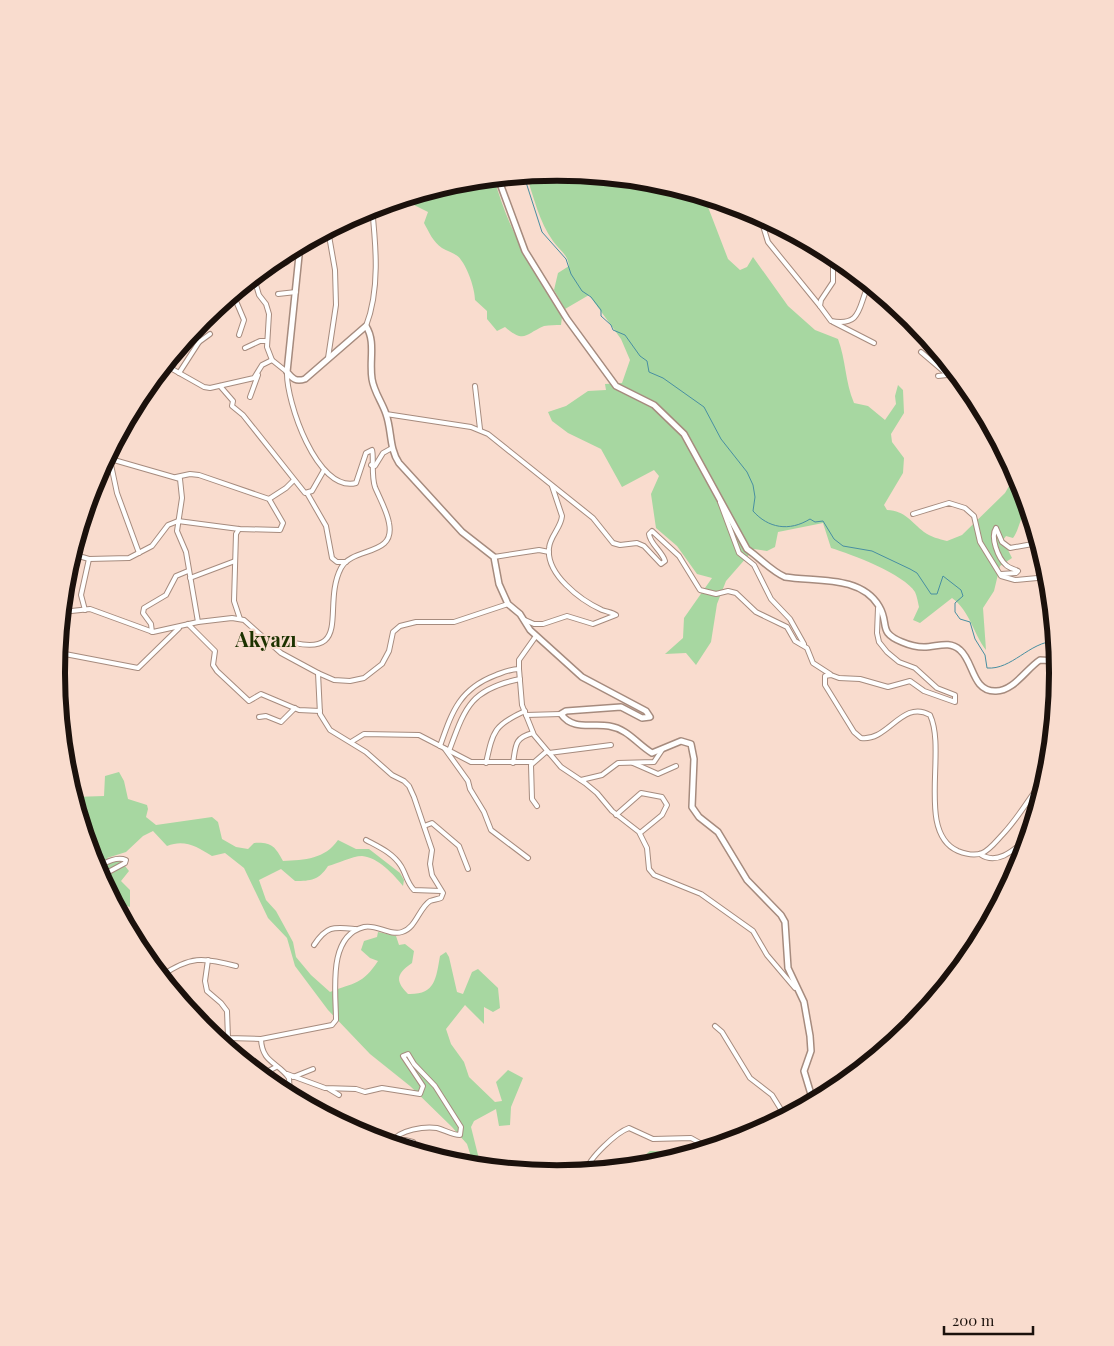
<svg xmlns="http://www.w3.org/2000/svg" width="1114" height="1346" viewBox="0 0 1114 1346" font-family="'Playfair Display',serif">
<style>
.green{fill:#a7d7a1}
.lines{fill:none;stroke-linecap:round;stroke-linejoin:round}
.stream{stroke:#488fa1;stroke-width:1}
.minor-casing{stroke:#a68b7e;stroke-width:6}
.major-casing{stroke:#a68b7e;stroke-width:8}
.minor{stroke:#fff;stroke-width:4}
.major{stroke:#fff;stroke-width:5}
.labels{text-anchor:middle;stroke-width:4.5;stroke-linejoin:round;paint-order:stroke}
.quarter-label{font-size:20px;font-weight:bold;fill:#1c3200;stroke:#f9dcce}
.rim{fill:none;stroke:#1b110c;stroke-width:6}
</style>
<rect width="100%" height="100%" fill="#f9dcce"/>
<g class="green">
<path d="M557,172L655,182L693,194L708,207L728,259L740,270L747,267L753,257L788,306L815,330L838,339C846,360 845,382 854,403L868,406L885,420L896,404L895,396L898,385L903,390L904,413L891,434L892,442L904,458L903,473L884,505L887,510C906,511 911,522 924,532C931,537 939,539 947,541L962,535L1005,493L1016,474L1027,506C1020,517 1020,528 1013,538L1006,536L1003,540L1012,558L1000,566L994,591L983,608L986,650C973,633 970,611 952,598L920,623L913,620L919,607C918,603 917,596 915,592C904,574 851,554 831,548L823,523L778,532L775,547L767,551L754,549L726,581L717,604L711,642L696,665L686,653L665,654L683,638L684,618L712,578L697,574L677,546L656,528L651,494L659,476L654,470L622,487L601,449L568,433L552,421L548,412L566,406L588,391L606,390L605,384L622,383L630,360L621,339L589,295L565,309L554,290L558,273L569,266C568,254 559,250 553,241C539,222 534,197 526,175Z"/>
<path d="M494,178C509,232 533,271 562,317L561,325C556,325 549,325 544,326C525,334 525,344 505,327L497,331L487,319V311L475,300C475,289 468,269 461,260C457,253 448,252 442,248C433,242 429,232 424,223L428,212L414,205L409,197L460,182Z"/>
<path d="M119,772L124,781L128,799L147,805L148,809L146,817L156,825L212,817L218,822L222,839L236,847L248,849L254,843C271,842 275,846 283,861C305,860 325,859 338,840L356,849H369L400,873L404,880L403,886C394,875 378,857 362,856C352,856 337,864 328,866C319,880 311,881 295,881L281,869L259,880L266,900L276,911L293,942L296,957L311,975L330,992C355,982 362,985 378,961L370,958L361,950L364,941L377,937L378,932L396,936L399,945L405,944L414,951L412,963C396,974 395,981 408,994C435,995 436,979 440,956L446,952L449,957L457,992L463,994L472,972L478,969L498,988L500,1008L493,1012L484,1007V1024L465,1005L446,1029L451,1044L464,1062L469,1077L495,1102L502,1101L496,1082L508,1070L523,1078L511,1107L510,1125L499,1126L496,1109L474,1121L471,1127L479,1159L512,1161L533,1171L474,1166L467,1144L452,1127L410,1086L370,1054L328,1010L295,966L287,938L268,918L244,868L225,853L212,856C197,847 185,839 167,846L153,831L143,836L126,852L107,858L121,861L129,871L121,881L130,890V907L114,901L94,864L74,797L104,796L105,776Z"/>
<path d="M650,1151L694,1152L654,1164L631,1166Z"/>
</g>
<g class="lines">
<path class="stream" d="M524,176L542,232L566,259L571,274L582,291L591,297L601,310V316L611,325L613,330L625,335L640,356L647,361L649,372L663,378L704,407L721,439L747,472L753,485L755,497L753,511C768,528 789,532 810,519L815,522L823,521L834,539L843,546L872,551L910,569L917,573L931,594H937L943,576L961,590L963,596L955,603V612L960,619L970,622L975,639L985,655L987,668C1012,670 1029,642 1055,641"/>
<g class="minor-casing">
<g id="minor">
<path d="M760,216L768,242L820,306"/>
<path d="M328,230L335,270L336,305L328,358"/>
<path d="M833,255V282L821,300L820,306L831,321C863,327 858,305 869,284"/>
<path d="M253,278L287,262L299,250"/>
<path d="M254,278L259,295L266,304L269,314L267,347L272,360"/>
<path d="M233,294L244,320L239,335"/>
<path d="M278,294L296,292"/>
<path d="M833,322L874,343"/>
<path d="M366,326C380,290 376,246 372,208"/>
<path d="M199,342L210,334"/>
<path d="M245,348L260,341H267"/>
<path d="M921,352L948,375"/>
<path d="M165,365L204,387L210,388L254,378L262,365L272,360L287,372C286,401 317,493 356,483L366,453L372,450C374,454 371,476 375,487C380,499 387,511 389,523C396,557 353,546 341,568C320,608 358,665 276,638L270,640"/>
<path d="M179,373L199,342L193,331"/>
<path d="M938,376L956,374"/>
<path d="M220,386L233,401L232,406L243,415L305,493L312,491L324,470"/>
<path d="M475,386L480,429"/>
<path d="M250,397L258,375"/>
<path d="M386,414L471,427L488,434L593,518L613,543L620,545L637,543L644,546L661,564L665,561C662,551 650,544 649,534L652,531L679,556L700,590L716,594L728,591L736,593L756,612L787,627L795,641L807,648L813,663L830,674"/>
<path d="M107,458L180,479L182,498L177,531L186,552L198,622"/>
<path d="M110,460L117,493L139,553"/>
<path d="M371,465L375,466L383,453L392,448"/>
<path d="M307,493L326,526L332,558L337,562H346"/>
<path d="M269,499L286,488L294,480"/>
<path d="M720,502L739,553L754,565L771,599L790,619L804,644"/>
<path d="M913,514L949,503L965,508L974,516L980,542L1001,576L1015,580L1048,577"/>
<path d="M239,529L236,534L234,601L240,619"/>
<path d="M72,554L89,559L129,558L152,546L168,525L178,521L239,529L280,530L283,523L269,499L199,475L190,474L176,477"/>
<path d="M494,557L539,550L549,552"/>
<path d="M1001,574L1016,573L1018,571C1014,569 1009,568 1006,565C998,558 990,537 996,528L1002,542L1010,548L1038,543"/>
<path d="M190,578L235,561"/>
<path d="M878,608L877,633L879,642L887,652L899,662L915,668L937,688L955,695V702L924,691L910,681L888,687L860,679L839,678L831,675L825,676V685L854,732L861,738C888,742 902,699 930,715C947,751 916,833 958,851C983,861 989,849 1003,834C1020,816 1031,795 1046,776"/>
<path d="M85,610L81,595L89,559"/>
<path d="M62,612L90,609L153,632L198,622L232,618L244,620L281,653L318,673L334,680L350,681L364,678L382,664L389,651L393,632L400,626L416,622H454L508,604"/>
<path d="M525,620L534,624H543L567,616L593,624L616,615C612,612 607,612 602,610C580,600 546,574 549,548C550,536 561,528 562,516L552,486"/>
<path d="M188,624L215,651L213,665L217,671L249,701L261,694L299,710L320,711"/>
<path d="M152,632L151,624L143,613L144,608L166,595L176,576L188,571"/>
<path d="M60,636L63,653L65,654L138,668L179,628"/>
<path d="M536,636L519,660V669L522,705L534,735L561,767L585,783L597,793L612,811L639,832L647,848L649,869L654,875L701,894L753,931L767,955L795,988"/>
<path d="M526,715L561,714"/>
<path d="M259,717L266,716L281,722L295,708"/>
<path d="M351,742L364,734L419,735L471,762H532"/>
<path d="M440,746C452,712 459,689 496,675C504,672 510,669 519,669"/>
<path d="M445,749L468,781L470,789L484,812L491,830L528,858"/>
<path d="M449,751C465,708 470,689 520,679"/>
<path d="M549,753L611,745"/>
<path d="M486,763C493,731 494,725 525,711"/>
<path d="M513,763C516,745 514,738 533,733"/>
<path d="M633,763L658,774L676,766"/>
<path d="M581,780L602,775L618,763L654,762L662,750"/>
<path d="M537,806L532,799L531,765L547,751"/>
<path d="M616,815L641,793L662,797L667,805L662,815L640,833"/>
<path d="M424,826L432,823L459,846L468,869"/>
<path d="M366,840C379,847 393,853 401,866C406,874 407,883 414,890L441,891"/>
<path d="M980,854C997,866 1014,850 1028,838"/>
<path d="M96,868C105,863 116,856 126,860L125,863L101,876"/>
<path d="M314,945C327,925 334,927 356,929"/>
<path d="M208,960L205,981L207,991L221,1003L227,1011L228,1038L261,1039"/>
<path d="M161,976C190,956 203,957 236,966"/>
<path d="M715,1026L722,1032L750,1078L772,1095L785,1116"/>
<path d="M226,1046L228,1038"/>
<path d="M287,1074L325,1088L356,1089L365,1092L382,1088L420,1094L423,1086L403,1056L408,1054L414,1064L435,1086L461,1127L460,1135C452,1135 445,1130 437,1128C425,1126 399,1130 393,1141L395,1142L405,1140L413,1142L408,1149"/>
<path d="M261,1075L276,1067"/>
<path d="M293,1077L313,1069"/>
<path d="M329,1089L339,1095"/>
<path d="M290,1095L289,1078C278,1062 262,1063 261,1039L332,1025L336,1020C336,992 327,936 364,927C377,924 389,936 402,932C416,928 419,908 430,901C433,900 438,899 441,898L443,893L432,875L430,864L432,850L414,797L409,786L404,781L392,775L366,752L330,730L320,714L318,673"/>
<path d="M377,1139L379,1132"/>
<path d="M429,1155L432,1156"/>
<path d="M586,1171C589,1158 617,1132 629,1128L653,1139L691,1138L709,1148"/>
</g>
</g>
<g class="major-casing">
<g id="major">
<path d="M498,178L525,251L567,319L616,386L654,405L684,434L747,549C760,558 771,571 785,577C816,582 860,575 879,606C890,624 877,632 902,642C909,645 916,647 924,647C937,647 949,640 960,650C974,662 972,691 995,691C1013,692 1026,669 1040,660L1057,661"/>
<path d="M300,246L287,372C293,379 296,382 305,379L366,326C376,342 369,360 372,379C374,392 382,402 386,414C392,431 389,448 399,463L462,532L494,557L499,584L508,604L520,614L530,630L582,677L646,711L650,717L642,718L621,707L566,711L561,714C573,731 592,723 609,726C628,729 637,744 652,753L681,741L691,744L694,759L692,807L699,817L718,832L747,880L781,915L785,922L788,968L804,1002L810,1036L811,1051L804,1071L813,1101"/>
</g>
</g>
<use href="#minor" class="minor"/>
<use href="#major" class="major"/>
</g>
<g class="labels">
<g class="quarter-label">
<text x="266" y="647">Akyazı</text>
</g>
</g>
<path d="M0 0H1114V1346H0ZM65 673a492 492 0 1 1 984 0a492 492 0 1 1-984 0Z" fill="#f9dcce" fill-rule="evenodd"/>
<path class="rim" d="M65 673a492 492 0 1 1 984 0a492 492 0 1 1-984 0Z"/>
<path d="M944 1326v8h89v-8" fill="none" stroke="#1b110c" stroke-width="2.5"/>
<text x="952" y="1326" font-size="15" fill="#1b110c" stroke="#f9dcce" stroke-width="4" paint-order="stroke">200 m</text>
</svg>
